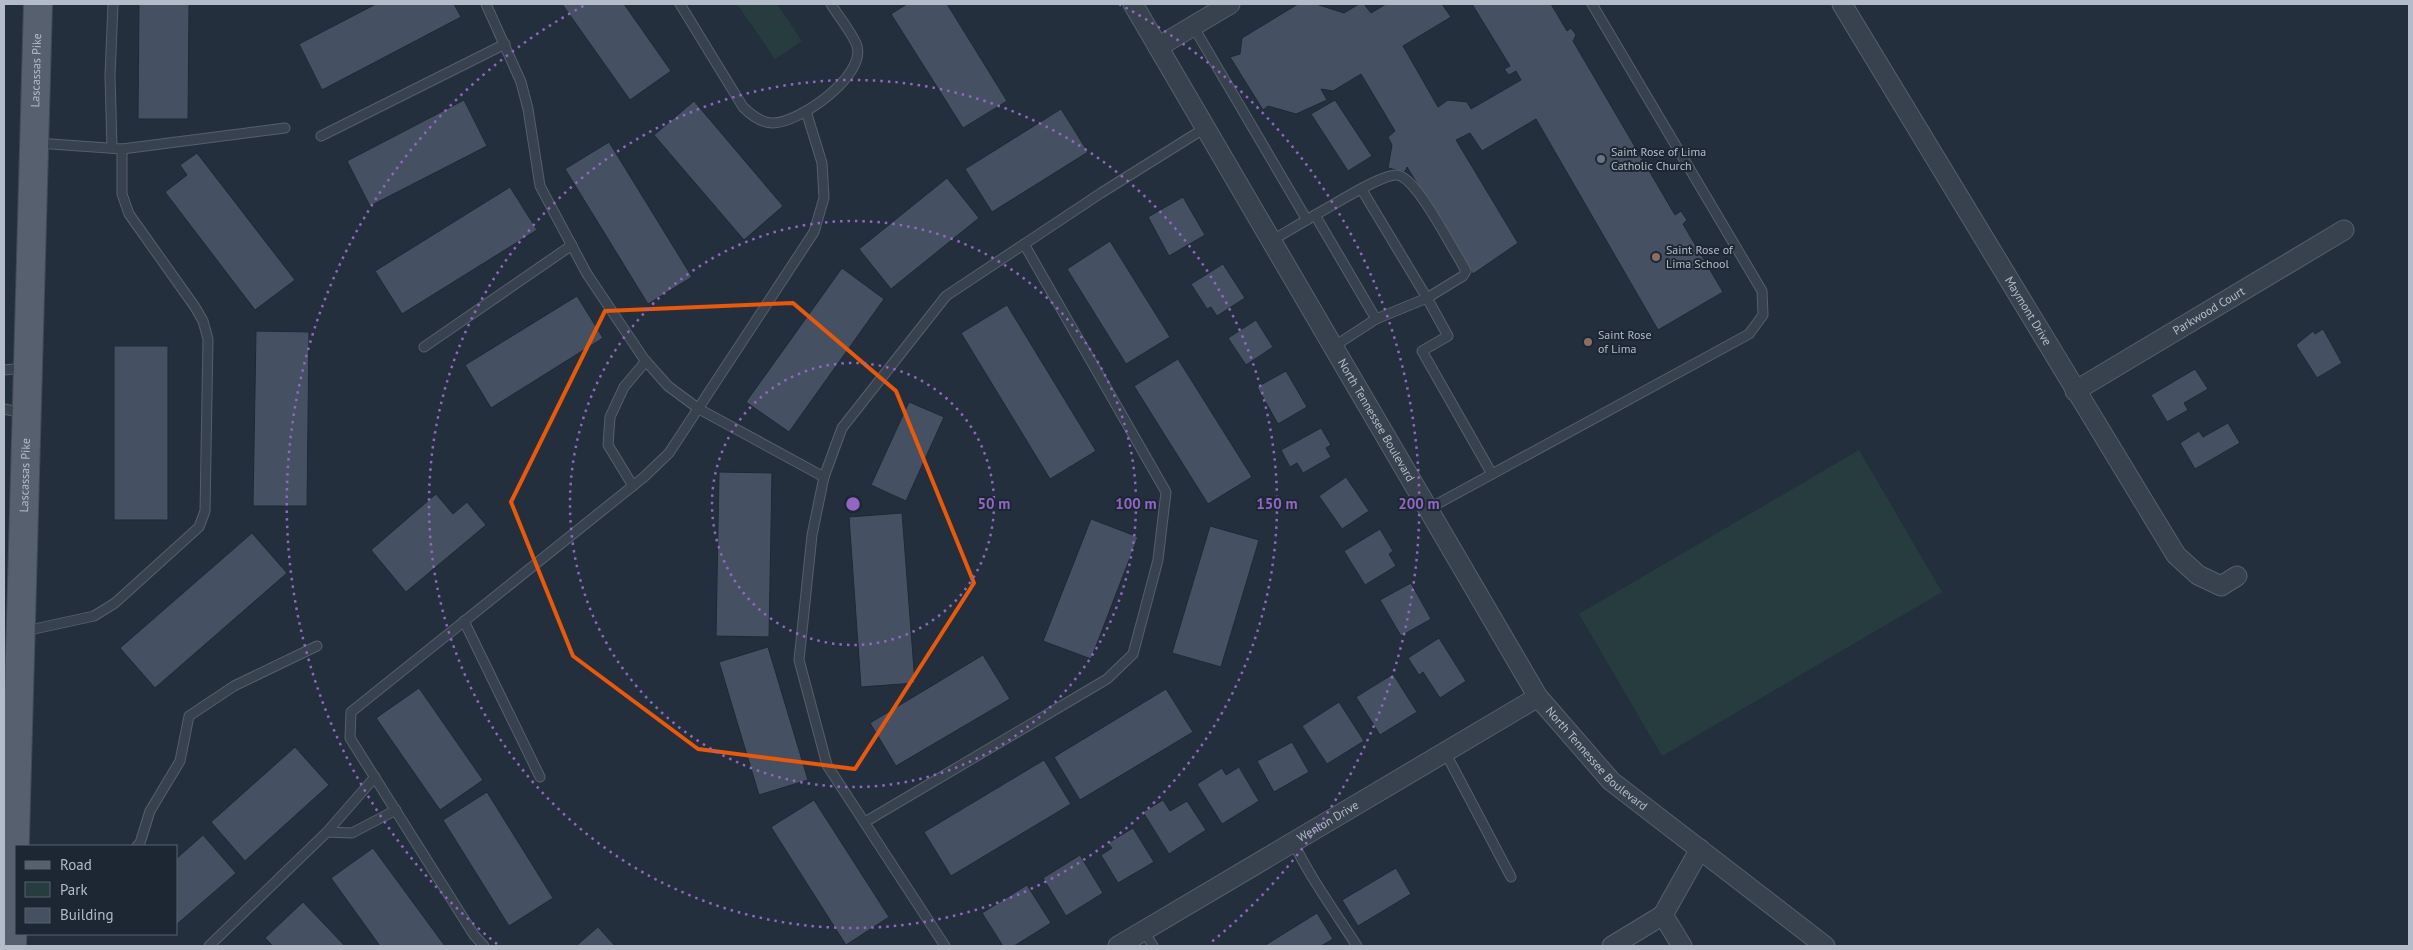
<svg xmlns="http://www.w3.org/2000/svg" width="2413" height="950" viewBox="0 0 2413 950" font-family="'PT Sans',sans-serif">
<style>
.green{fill:#263c3f}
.building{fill:#455162;stroke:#1f2835}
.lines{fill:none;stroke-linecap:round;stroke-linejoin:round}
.service-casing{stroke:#565f6c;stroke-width:11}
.minor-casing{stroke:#565f6c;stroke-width:21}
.primary-casing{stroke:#414a57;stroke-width:30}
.service{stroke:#38414e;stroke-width:9}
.minor{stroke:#38414e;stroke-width:19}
.primary{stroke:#56606e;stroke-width:28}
.marked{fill:none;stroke:#e8590c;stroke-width:4;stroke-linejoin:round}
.ring{fill:none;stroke:#9266c3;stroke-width:2.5;stroke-dasharray:2.5 5}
.worship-dot{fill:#6b7280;stroke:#1d2633;stroke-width:2}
.education-dot{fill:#8d6e63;stroke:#1d2633;stroke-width:2}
.labels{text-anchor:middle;stroke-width:4;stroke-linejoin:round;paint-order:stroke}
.street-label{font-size:12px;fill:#b4bcc9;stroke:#1d2633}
.poi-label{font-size:12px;fill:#b4bcc9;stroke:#1d2633;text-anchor:start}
.centre{fill:#9266c3;stroke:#1d2633;stroke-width:2.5}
.ring-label{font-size:15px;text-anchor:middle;font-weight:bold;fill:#9266c3;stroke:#1d2633;stroke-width:4;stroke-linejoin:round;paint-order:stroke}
</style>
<rect width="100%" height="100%" fill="#242f3e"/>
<g class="green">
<path d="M737,4H777L802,41L775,59Z"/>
<path d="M1859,450L1942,592L1662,756L1579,614Z"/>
</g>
<g class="building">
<path d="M139,4H189L188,119H138Z"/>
<path d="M376,4H454L461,17L322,90L299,44Z"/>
<path d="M562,4H624L671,71L630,100Z"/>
<path d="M907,4H947L1007,101L963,128L891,14Z"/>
<path d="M1298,4H1316L1344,13L1359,4H1364L1371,13L1386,4H1442L1451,17L1403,46L1438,107L1448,100L1467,102L1471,109L1521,80L1516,71L1509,75L1504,69L1510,66L1472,4H1551L1567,31L1571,28L1576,35L1573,41L1675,215L1681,211L1687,220L1683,224L1723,292L1658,330L1536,119L1482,151L1470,133L1456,140L1518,243L1473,274L1407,167L1405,172L1388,168L1392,145L1388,137L1395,131L1361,74L1333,91L1321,89L1327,100L1296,114L1268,106L1263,110L1230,57L1240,54L1242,38Z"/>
<path d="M464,100L487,146L370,206L347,161Z"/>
<path d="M1335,100L1372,156L1348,171L1311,114Z"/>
<path d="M694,101L783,206L744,240L654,135Z"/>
<path d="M1061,109L1088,152L992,212L965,169Z"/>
<path d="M609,142L692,277L648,304L565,169Z"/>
<path d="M197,153L295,280L255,310L165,192L187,175L180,165Z"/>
<path d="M947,178L979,218L891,289L859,249Z"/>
<path d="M510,187L537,230L402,314L375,271Z"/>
<path d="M1183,197L1205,235L1169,256L1148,217Z"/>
<path d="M1110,241L1170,337L1126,364L1067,269Z"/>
<path d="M1223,264L1245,298L1217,316L1211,307L1207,309L1191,284Z"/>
<path d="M842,268L884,299L789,432L746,402Z"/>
<path d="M577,296L603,338L491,408L465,365Z"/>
<path d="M1007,305L1096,451L1050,479L961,333Z"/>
<path d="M1256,320L1273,347L1246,365L1228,338Z"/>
<path d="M2323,329L2342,363L2317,378L2296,345L2313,331L2315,334Z"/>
<path d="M256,331L309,332L307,506H253Z"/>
<rect x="114" y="346" width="54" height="174"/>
<path d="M1178,359L1252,477L1208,504L1134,386Z"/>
<path d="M2195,369L2208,389L2184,403L2188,410L2167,422L2151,395Z"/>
<path d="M1286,371L1307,407L1278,424L1257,387Z"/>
<path d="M909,402L944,417L906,501L871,485Z"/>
<path d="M2228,423L2240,443L2195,469L2180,443L2199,431L2203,437Z"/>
<path d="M1321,428L1331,445L1326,448L1331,457L1303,473L1297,463L1290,467L1281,450Z"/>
<path d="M719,472L772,473L769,637L716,636Z"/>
<path d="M1346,477L1369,511L1342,529L1319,496Z"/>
<path d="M436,494L453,514L467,502L486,525L406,592L371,550Z"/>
<path d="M902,513L915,683L861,687L849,517Z"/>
<path d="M1091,519L1138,537L1091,659L1043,641Z"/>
<path d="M1210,526L1259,540L1221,667L1172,653Z"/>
<path d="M1380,529L1393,551L1389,554L1396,566L1365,585L1344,551Z"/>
<path d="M252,533L287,573L155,688L120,648Z"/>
<path d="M1411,583L1431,619L1401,636L1380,600Z"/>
<path d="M1439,638L1466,681L1440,698L1423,672L1419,675L1408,658Z"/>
<path d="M768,647L808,780L759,795L719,662Z"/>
<path d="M983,655L1010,699L896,766L870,723Z"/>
<path d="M1393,674L1417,712L1380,735L1356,697Z"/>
<path d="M419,688L483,780L440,810L376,718Z"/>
<path d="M1166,689L1193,732L1080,800L1054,757Z"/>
<path d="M1339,702L1364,741L1327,764L1302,726Z"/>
<path d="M1292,742L1309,772L1274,792L1257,761Z"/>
<path d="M295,747L329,785L245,861L211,822Z"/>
<path d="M1044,760L1071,804L951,876L924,832Z"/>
<path d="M1239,767L1259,801L1222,824L1197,784L1222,768L1226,775Z"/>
<path d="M487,792L553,898L509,926L443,820Z"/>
<path d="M814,800L889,917L846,945L771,827Z"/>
<path d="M1163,800L1170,811L1187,801L1206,830L1169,854L1143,812Z"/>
<path d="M1133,828L1154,862L1118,883L1101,855L1112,848L1108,843Z"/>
<path d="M203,835L236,873L176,925V859Z"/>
<path d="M373,848L445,946H380L331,878Z"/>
<path d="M1080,855L1103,893L1066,916L1043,878Z"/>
<path d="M1396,868L1411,894L1358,926L1342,900Z"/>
<path d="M1027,885L1051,923L1014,946H1003L982,913Z"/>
<path d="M303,902L345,946H273L265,938Z"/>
<path d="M1317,913L1333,939L1321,946H1264Z"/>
<path d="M598,927L615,946H576Z"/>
</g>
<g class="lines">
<g class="service-casing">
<g id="service">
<path d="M486,4L521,82L528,109L540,186L587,274L644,359L668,386L699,409L824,477"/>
<path d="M680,4L743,107C751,115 761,123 773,123C799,123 866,76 857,46C853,34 838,16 831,4"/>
<path d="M1193,26L1307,220"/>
<path d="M321,136L505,44"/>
<path d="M37,143L122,149L285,128"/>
<path d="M112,148L110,76L113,4"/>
<path d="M1315,215C1332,206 1381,174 1397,175C1416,177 1449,243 1460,260L1466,271L1463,276L1427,298L1362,190"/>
<path d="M1271,241L1315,215L1376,319L1333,347"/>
<path d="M1376,319L1427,298L1448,336L1422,351L1492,474"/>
<path d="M424,347L572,245"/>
<path d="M4,370L24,368"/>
<path d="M4,409L23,413"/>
<path d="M633,486L608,445L610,417L624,387L646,361"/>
<path d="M1428,509L1749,334L1763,315L1762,291L1592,4"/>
<path d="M464,621L540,777"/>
<path d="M25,631L94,616L115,603L199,527L205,511L208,339L203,321L195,307L129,214L122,194V149"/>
<path d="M1445,752L1511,877"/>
<path d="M865,822L1107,679L1133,654L1158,560L1166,492L1024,244"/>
<path d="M327,832L352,833L396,810"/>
<path d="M1293,842C1311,879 1335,912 1357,946"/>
<path d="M137,846L140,843L150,811L180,761L189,716L234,686L317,646"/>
<path d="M1144,931L1153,946"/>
<path d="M209,946L327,832L375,777"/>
<path d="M484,946L474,935L350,738L351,712L644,477L669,453L814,232L824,198L822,163L806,111"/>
<path d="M945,946L827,765L799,660L812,535L824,477L842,428L946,296L1101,193L1205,128"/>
</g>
</g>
<g class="minor-casing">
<g id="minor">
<path id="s1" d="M1133,4L1538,697L1611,781L1825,946"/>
<path id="s2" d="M1842,4L2176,555L2198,575L2221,586L2237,576"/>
<path d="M1158,47L1230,4"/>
<path id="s3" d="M2075,391L2344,230"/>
<path id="s4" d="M1118,946L1538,697"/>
<path d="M1612,946L1663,915"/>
<path d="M1682,946L1663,915L1700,849"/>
</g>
</g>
<g class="primary-casing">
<g id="primary">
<path id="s5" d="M12,946L38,4"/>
</g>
</g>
<use href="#service" class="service"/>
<use href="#minor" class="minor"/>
<use href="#primary" class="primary"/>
</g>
<path class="marked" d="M793,303L896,391L974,583L855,769L698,749L573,656L511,502L605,311Z"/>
<g class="ring">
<circle cx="853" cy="504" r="141"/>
<circle cx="853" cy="504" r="283"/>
<circle cx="853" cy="504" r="424"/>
<path d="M497 944A566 566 0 0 1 587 4M1119 4A566 566 0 0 1 1209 944"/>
</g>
<circle class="worship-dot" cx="1601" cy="159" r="5"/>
<g class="education-dot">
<circle cx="1656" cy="257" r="5"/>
<circle cx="1588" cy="342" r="5"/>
</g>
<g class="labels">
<g class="street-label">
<text dy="4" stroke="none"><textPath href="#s5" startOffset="876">Lascassas Pike</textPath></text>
<text dy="4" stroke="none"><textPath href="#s3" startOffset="156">Parkwood Court</textPath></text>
<text dy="4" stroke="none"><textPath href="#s2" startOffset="359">Maymont Drive</textPath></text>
<text dy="4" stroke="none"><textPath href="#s1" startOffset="482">North Tennessee Boulevard</textPath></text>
<text dy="4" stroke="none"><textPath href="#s5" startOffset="471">Lascassas Pike</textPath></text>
<text dy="4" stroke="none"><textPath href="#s1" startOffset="888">North Tennessee Boulevard</textPath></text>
<text dy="4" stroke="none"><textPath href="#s4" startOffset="244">Wenlon Drive</textPath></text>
</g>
<g class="poi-label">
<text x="1611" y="156">Saint Rose of Lima<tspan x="1611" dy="14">Catholic Church</tspan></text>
<text x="1666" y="254">Saint Rose of<tspan x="1666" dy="14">Lima School</tspan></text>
<text x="1598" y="339">Saint Rose<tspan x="1598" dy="14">of Lima</tspan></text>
</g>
</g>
<circle cx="853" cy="504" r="8" class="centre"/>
<g class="ring-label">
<text x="994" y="509">50 m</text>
<text x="1136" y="509">100 m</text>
<text x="1277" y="509">150 m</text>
<text x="1419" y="509">200 m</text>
</g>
<rect width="2413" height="950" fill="none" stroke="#b4bcc9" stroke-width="10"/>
<rect x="15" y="845" width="162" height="90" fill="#1d2633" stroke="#59626f"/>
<rect x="25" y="861" width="25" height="8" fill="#56606e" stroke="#59626f"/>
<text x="60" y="870" font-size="15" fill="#b4bcc9">Road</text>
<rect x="25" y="882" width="25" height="15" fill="#263c3f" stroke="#59626f"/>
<text x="60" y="895" font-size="15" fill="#b4bcc9">Park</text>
<rect x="25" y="908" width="25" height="15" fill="#455162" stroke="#59626f"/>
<text x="60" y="920" font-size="15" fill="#b4bcc9">Building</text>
</svg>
